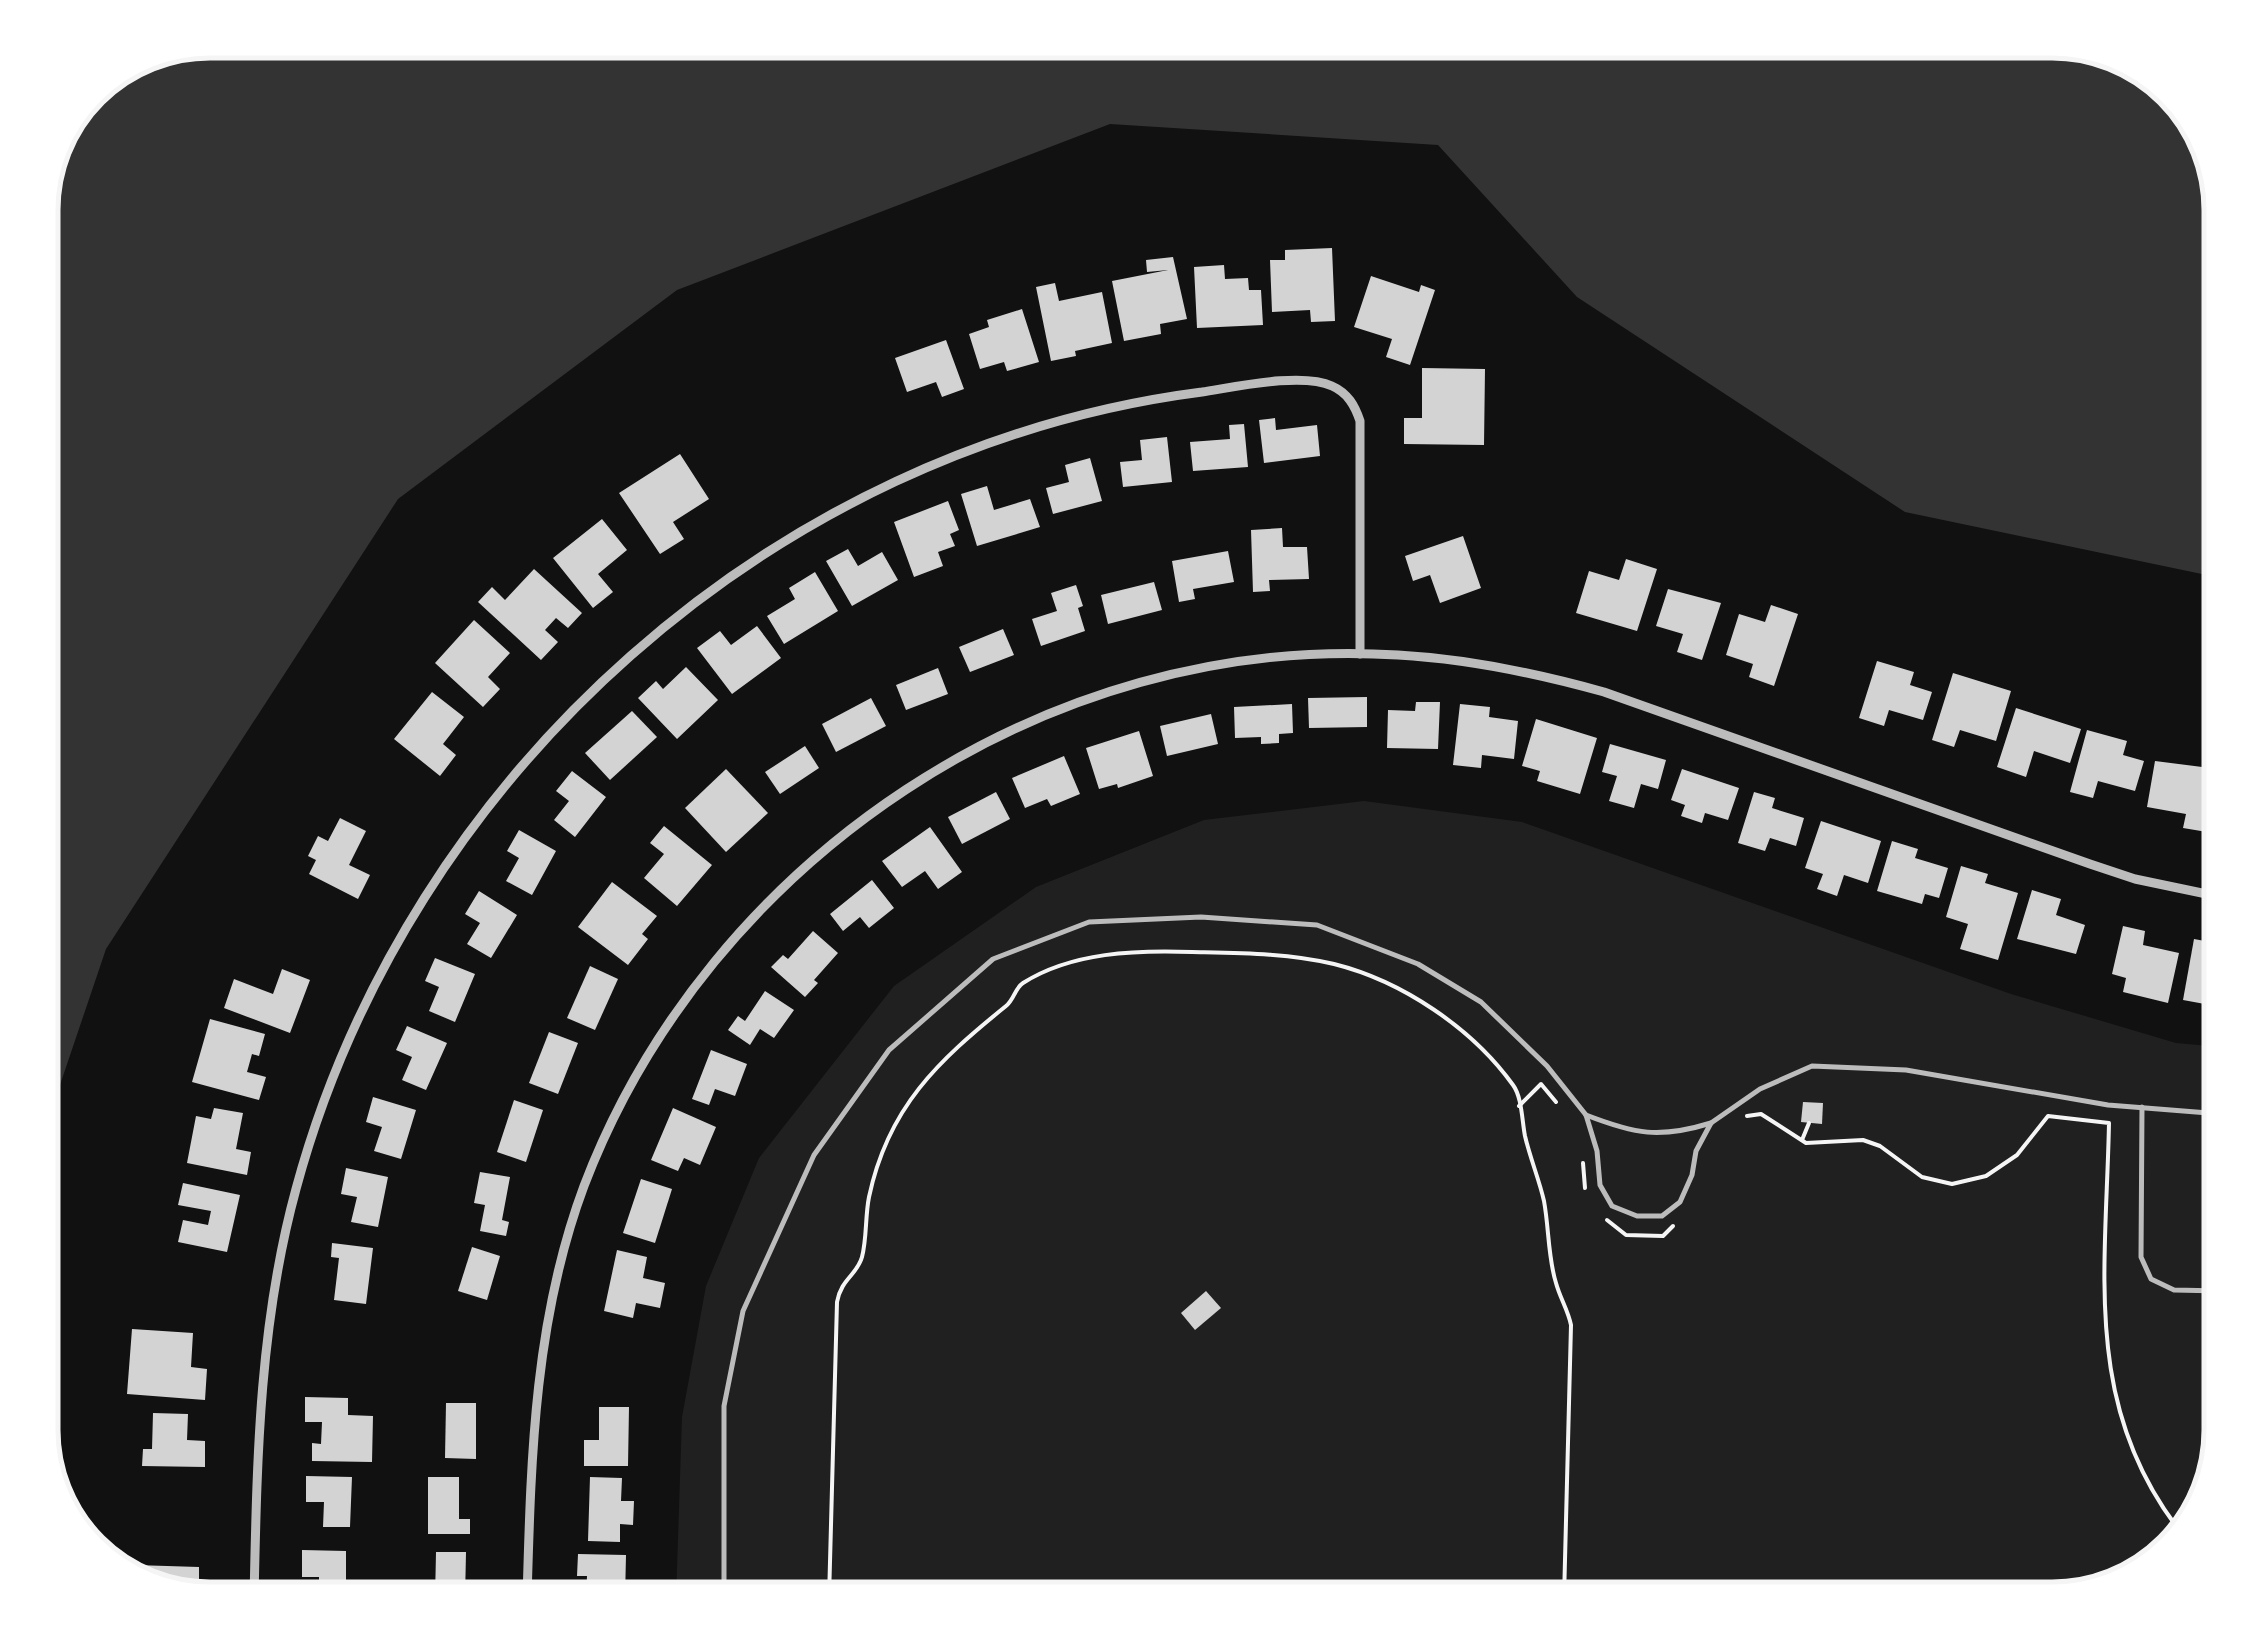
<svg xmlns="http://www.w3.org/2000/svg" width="2261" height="1639" viewBox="0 0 2261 1639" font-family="Quicksand,sans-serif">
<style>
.green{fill:#202020}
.water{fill:#333}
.building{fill:#d3d3d3}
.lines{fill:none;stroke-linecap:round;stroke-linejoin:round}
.path{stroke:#f5f5f5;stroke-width:4}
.service{stroke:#bcbcbc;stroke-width:5}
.minor{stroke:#bcbcbc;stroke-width:9}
.rim{fill:none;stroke:#f5f5f5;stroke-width:5}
</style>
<rect width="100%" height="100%" fill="#111"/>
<path class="green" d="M1364,801L1522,822L2011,994L2176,1043L2221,1047V1430L2186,1532L2127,1581L2051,1599H676L682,1417L706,1286L759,1158L894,986L1036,887L1204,820Z"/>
<path class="water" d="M210,40H2052L2154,75L2203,134L2221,209V578L1905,512L1577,297L1438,145L1110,124L677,290L398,499L106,949L40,1144V198L58,134L97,83Z"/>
<g class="building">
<path d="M1332,248L1335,321L1311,322L1310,310L1272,312L1270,260H1285V250Z"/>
<path d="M1173,257L1187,319L1160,324L1161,334L1124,341L1112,281L1168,270L1147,272L1146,260Z"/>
<path d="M1224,265L1225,279L1248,278L1249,290H1261L1263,325L1197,328L1194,267Z"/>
<path d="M1371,276L1419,292L1421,285L1435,290L1410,365L1386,357L1392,339L1354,327Z"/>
<path d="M1055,283L1059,301L1102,292L1112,343L1075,351L1076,356L1051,361L1036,287Z"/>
<path d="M1022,309L1039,362L1007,371L1004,362L980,369L969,334L989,327L987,320Z"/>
<path d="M946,340L964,389L942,397L936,382L907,392L895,358Z"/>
<path d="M1422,368L1485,369L1484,445L1404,444V418H1422Z"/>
<path d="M1275,418L1276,430L1317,425L1320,456L1264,463L1259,420Z"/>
<path d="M1244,424L1248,467L1193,471L1190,442L1230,439L1229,425Z"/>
<path d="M1167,437L1172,482L1123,487L1120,462L1142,460L1140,440Z"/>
<path d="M680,454L709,499L673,522L684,539L660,554L619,493Z"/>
<path d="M1090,458L1102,501L1053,514L1046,488L1069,482L1065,465Z"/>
<path d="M987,486L994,510L1030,499L1040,527L977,546L961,494Z"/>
<path d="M948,501L959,530L950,534L955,546L938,552L943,566L914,577L894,522Z"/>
<path d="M602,519L627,550L598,574L613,592L593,608L553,558Z"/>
<path d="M1282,528L1283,547H1307L1309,579L1269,580L1270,591L1253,592L1251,530Z"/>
<path d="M1463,536L1481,588L1440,603L1430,575L1413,581L1405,556Z"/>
<path d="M848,549L858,566L882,552L898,580L852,606L826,561Z"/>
<path d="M1228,551L1234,582L1193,589L1195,599L1179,602L1172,561Z"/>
<path d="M1626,559L1657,569L1637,631L1576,613L1589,571L1619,580Z"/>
<path d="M534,569L582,613L568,628L556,618L545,630L558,642L541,660L478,602L492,587L505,600Z"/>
<path d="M815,572L838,611L784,644L767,616L795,599L789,588Z"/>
<path d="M1154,582L1162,610L1108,624L1101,595Z"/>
<path d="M1076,585L1083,606L1078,608L1085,631L1041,646L1032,619L1057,611L1051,593Z"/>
<path d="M1668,589L1721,603L1702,660L1677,652L1683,634L1656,626Z"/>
<path d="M1771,605L1798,614L1774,686L1749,677L1753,664L1726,655L1739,614L1765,622Z"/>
<path d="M474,620L510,653L488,677L500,689L483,707L435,663Z"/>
<path d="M757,626L781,658L732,694L697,648L720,631L731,645Z"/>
<path d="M1003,629L1014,655L970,672L959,647Z"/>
<path d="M1877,661L1914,672L1910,685L1932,692L1923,720L1889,710L1884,726L1859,718Z"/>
<path d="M686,667L718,700L677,739L638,698L656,681L663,689Z"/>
<path d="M938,668L948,694L906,710L896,685Z"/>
<path d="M1953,673L2011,691L1996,741L1960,730L1954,747L1932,740Z"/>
<path d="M432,692L464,717L443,744L456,755L440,776L394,739Z"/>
<path d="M1367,697V727L1309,728L1308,698Z"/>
<path d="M871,698L886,726L836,752L822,724Z"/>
<path d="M1416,702H1440L1438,749L1387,748L1388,710L1415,711Z"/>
<path d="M1292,704L1293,733L1279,734V743L1261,744V737L1235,738L1234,707Z"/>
<path d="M1460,704L1490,707L1489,717L1518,721L1514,759L1482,755L1481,768L1453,765Z"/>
<path d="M2016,708L2081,729L2070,763L2034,751L2026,777L1997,767Z"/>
<path d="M632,711L657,737L610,780L585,753Z"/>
<path d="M1211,714L1218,744L1167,756L1160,726Z"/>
<path d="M1536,719L1597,738L1580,794L1537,781L1540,771L1522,766Z"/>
<path d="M2087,730L2127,741L2123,755L2144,761L2135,791L2098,781L2093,798L2070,792Z"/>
<path d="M1139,731L1153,776L1118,788L1117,784L1099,789L1086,748Z"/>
<path d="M1610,744L1666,760L1658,789L1641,784L1634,808L1609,801L1617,776L1602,772Z"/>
<path d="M805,746L819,768L780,794L765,772Z"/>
<path d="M1064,756L1080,794L1051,806L1047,799L1025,808L1012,778Z"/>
<path d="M2155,761L2218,769L2207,832L2183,828L2186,814L2147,807Z"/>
<path d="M726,769L768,813L726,852L685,808Z"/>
<path d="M1682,769L1739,788L1728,820L1705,813L1702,823L1681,816L1685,805L1671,800Z"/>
<path d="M572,771L606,797L575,837L554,820L569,801L556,791Z"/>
<path d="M996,792L1010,819L962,844L948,817Z"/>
<path d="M1754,792L1775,798L1772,808L1804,818L1796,846L1770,838L1765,851L1738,843Z"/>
<path d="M340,818L366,831L349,865L370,875L358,899L309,874L316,860L308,856L318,836L328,841Z"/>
<path d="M1821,821L1881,841L1868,883L1844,875L1837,896L1817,889L1823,874L1805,868Z"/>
<path d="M664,826L712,865L677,906L644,878L664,854L650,843Z"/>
<path d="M930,827L962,872L938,889L925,871L902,887L882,861Z"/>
<path d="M519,830L556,851L532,895L506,881L519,858L507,851Z"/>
<path d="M1892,841L1918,849L1915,858L1948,868L1939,898L1925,894L1922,904L1877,891Z"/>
<path d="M1961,866L1988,874L1985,883L2018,893L1998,960L1960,949L1968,924L1946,917Z"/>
<path d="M872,880L894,908L869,928L860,917L843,931L830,914Z"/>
<path d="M612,882L657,916L642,934L648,939L628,965L578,927Z"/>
<path d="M2032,890L2061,899L2056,915L2085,925L2076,954L2017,939Z"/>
<path d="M479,891L517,915L491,958L467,944L480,923L465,914Z"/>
<path d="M2123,926L2145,931L2143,945L2179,953L2168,1003L2123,992L2126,978L2112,974Z"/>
<path d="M813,931L838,953L814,980L818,983L805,997L771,967L783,955L788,959Z"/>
<path d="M2194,939L2221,944V1007L2183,1000Z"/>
<path d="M435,958L475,974L455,1022L429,1011L439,987L425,981Z"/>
<path d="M590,966L618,979L595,1030L567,1018Z"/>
<path d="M282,969L310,980L290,1033L224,1008L234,979L273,994Z"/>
<path d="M765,991L794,1010L774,1038L760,1029L750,1045L728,1030L738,1016L745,1021Z"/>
<path d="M210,1019L265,1034L259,1056L252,1054L247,1072L266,1077L259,1100L192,1082Z"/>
<path d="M407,1026L447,1043L426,1090L402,1080L412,1057L396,1050Z"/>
<path d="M549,1032L578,1043L558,1094L529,1083Z"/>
<path d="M711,1050L747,1064L735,1096L715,1089L709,1105L692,1099Z"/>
<path d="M373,1097L416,1110L401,1159L374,1151L382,1127L366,1122Z"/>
<path d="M514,1100L543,1110L526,1162L497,1152Z"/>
<path d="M1803,1102L1823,1103L1822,1124L1801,1122Z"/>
<path d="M214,1108L243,1113L236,1149L251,1152L247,1175L187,1163L196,1116L211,1119Z"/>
<path d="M673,1108L716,1127L700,1165L684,1158L678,1171L651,1160Z"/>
<path d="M346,1168L388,1177L378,1227L351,1222L357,1197L341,1194Z"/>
<path d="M480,1172L510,1177L502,1220L509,1222L506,1236L480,1231L485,1205L474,1203Z"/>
<path d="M641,1179L672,1189L655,1243L623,1233Z"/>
<path d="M183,1183L240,1195L227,1252L178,1242L183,1220L208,1225L211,1211L178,1205Z"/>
<path d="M332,1243L373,1248L366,1304L334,1300L339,1258L331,1257Z"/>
<path d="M472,1247L500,1256L487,1300L458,1291Z"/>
<path d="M617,1250L647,1257L643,1278L665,1283L660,1308L636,1303L633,1318L604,1311Z"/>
<path d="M1206,1291L1221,1308L1195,1330L1181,1313Z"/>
<path d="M132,1329L193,1333L191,1367L207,1369L205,1400L127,1394Z"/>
<path d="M305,1397L348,1398V1415L373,1416L372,1462L312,1461V1443L321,1444L322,1422H305Z"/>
<path d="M446,1403H476V1459L445,1458Z"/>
<path d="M599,1407H629L628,1466H584V1440H599Z"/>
<path d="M153,1413L188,1414L187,1440L205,1441V1467L142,1466L143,1449H152Z"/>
<path d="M306,1476L352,1477L350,1527H323L324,1502H306Z"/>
<path d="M428,1477H459V1519H470V1534H428Z"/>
<path d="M590,1477L622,1478L621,1501H634L633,1525L620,1524V1542L588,1541Z"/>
<path d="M302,1550L346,1551V1599H319V1577H302Z"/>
<path d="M436,1552H466L465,1599H435Z"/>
<path d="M578,1554L626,1555L625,1599H586L587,1576H577Z"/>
<path d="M135,1565L199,1567V1595L134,1574Z"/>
</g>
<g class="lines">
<g class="path">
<path d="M1519,1106L1541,1084L1556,1102"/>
<path d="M1747,1116L1761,1114L1806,1143L1863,1140L1880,1146L1922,1177L1952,1184L1986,1176L2017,1155L2048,1116L2109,1123C2106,1273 2082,1409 2183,1535"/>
<path d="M1802,1140L1809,1123"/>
<path d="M1583,1163L1585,1188"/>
<path d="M1607,1220L1626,1235L1663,1236L1673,1226"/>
<path d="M829,1599L837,1302C841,1279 857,1275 862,1257C867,1238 865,1217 869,1197C888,1107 938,1061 1006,1006C1014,1000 1015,988 1023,983C1072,952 1136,950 1192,952C1239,953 1288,953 1334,964C1402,981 1472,1028 1513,1085C1522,1097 1522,1121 1525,1136C1530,1158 1539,1179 1544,1201C1549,1228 1548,1258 1556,1283C1560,1298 1568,1310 1571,1325L1564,1599"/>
</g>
<g class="service">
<path d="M2142,1107L2141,1257L2151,1279L2174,1290L2221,1291"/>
<path d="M1586,1115C1635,1134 1659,1139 1711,1123"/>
<path d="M2215,1291L2216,1114"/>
<path d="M724,1599V1406L743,1311L814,1155L889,1050L993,959L1089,922L1201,917L1317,925L1418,964L1481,1002L1547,1066L1586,1115L1597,1151L1600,1185L1612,1206L1637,1216H1662L1680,1202L1692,1175L1696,1151L1711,1123L1760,1089L1812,1066L1906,1070L2108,1105L2221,1114"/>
</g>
<g class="minor">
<path d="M254,1599C257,1460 259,1324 296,1189C408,775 774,447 1202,392C1235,387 1302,372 1332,386C1348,393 1355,406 1360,421V654"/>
<path d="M527,1599C531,1458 534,1320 584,1186C708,860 1047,632 1398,655C1469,659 1536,673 1604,692L2090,864L2135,879L2221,897"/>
</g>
</g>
<path d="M0 0H2261V1639H0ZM210 58H2052A152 152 0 0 1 2204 210V1430A152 152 0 0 1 2052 1582H210A152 152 0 0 1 58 1430V210A152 152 0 0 1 210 58Z" fill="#fff" fill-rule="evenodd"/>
<path class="rim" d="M210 58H2052A152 152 0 0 1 2204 210V1430A152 152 0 0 1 2052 1582H210A152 152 0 0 1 58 1430V210A152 152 0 0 1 210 58Z"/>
</svg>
